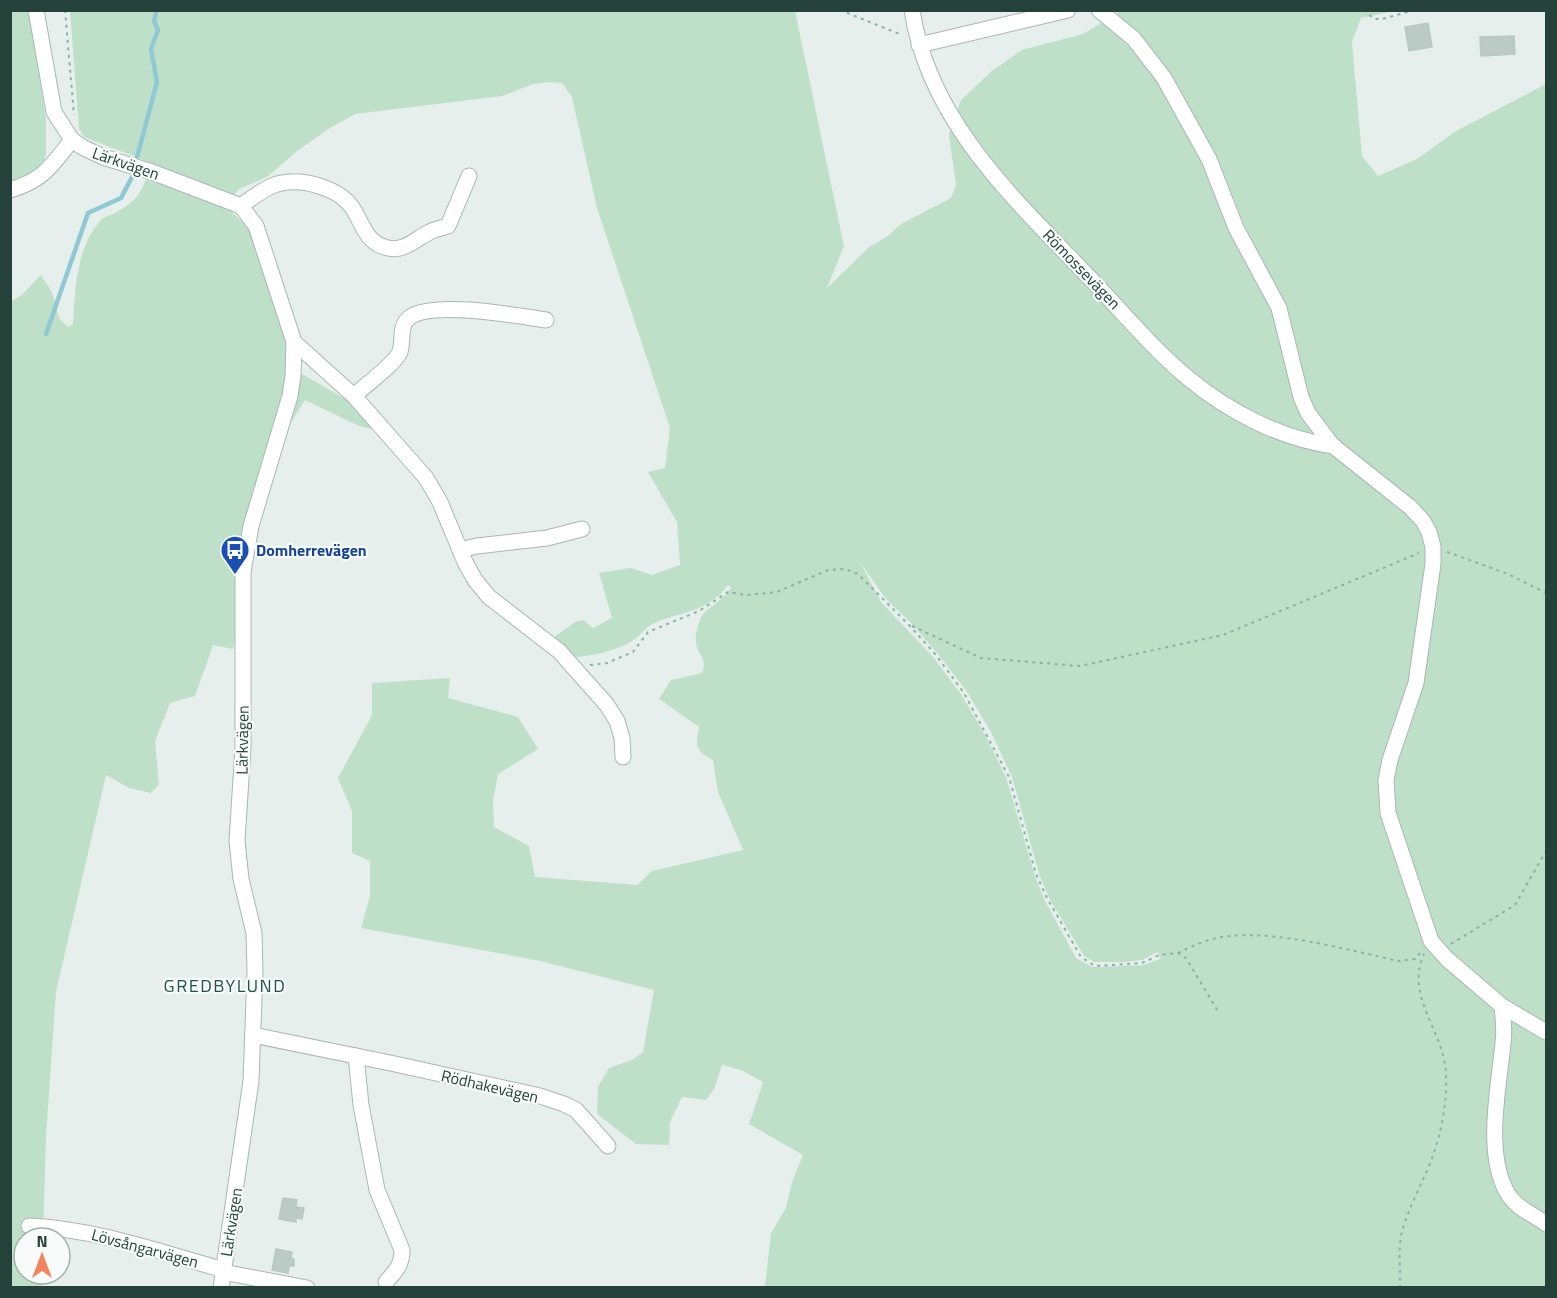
<svg xmlns="http://www.w3.org/2000/svg" width="1557" height="1298" viewBox="0 0 1557 1298" font-family="'Titillium Web',sans-serif">
<style>
.green{fill:#bfe0c8;fill-rule:evenodd}
.lines{fill:none;stroke-linecap:round;stroke-linejoin:round}
.stream{stroke:#8ec9d4;stroke-width:4.5}
.building{fill:#bbcac4;stroke:#b8c9c2;stroke-width:1.5}
.minor-casing{stroke:#a8b8b2;stroke-width:17}
.path{stroke:#86b3a5;stroke-width:2;stroke-dasharray:3 4.5;stroke-linecap:butt}
.minor{stroke:#fff;stroke-width:15}
.labels{text-anchor:middle;stroke-width:4.5;stroke-linejoin:round;paint-order:stroke}
.street-label{font-size:16px;fill:#24423a;stroke:#f7fbf9}
.transit-label{font-size:16px;font-weight:bold;fill:#164399;stroke:#f7fbf9;text-anchor:start}
.neighbourhood-label{font-size:18px;letter-spacing:1.5px;fill:#1f5548;stroke:#f7fbf9}
</style>
<rect width="100%" height="100%" fill="#e6efeb"/>
<g class="green">
<path d="M10,11H29L46,120V153L42,169L13,182L10,181Z"/>
<path d="M70,11H795L844,246L827,288L869,247L888,236L901,224L951,198L956,185L949,135L961,100L992,71L1022,50L1083,34L1121,11H1394L1361,18L1352,42L1362,156L1378,176L1417,159L1456,131L1546,84V1287H765L771,1233L786,1208L792,1182L803,1155L749,1124L763,1082L741,1070L722,1065L714,1089L706,1100L682,1097L670,1122L669,1145L636,1144L597,1114L598,1087L609,1068L632,1060L643,1052L654,990L536,960L361,928L370,896V861L352,853V811L338,778L372,715V683L450,678L448,698L518,717L538,749L498,774L493,801L494,827L529,846L535,877L637,885L652,871L743,850L718,792L713,760C695,751 695,746 699,727L659,699L671,680L702,673C708,657 697,655 696,642C695,634 698,625 701,618C705,608 723,601 731,588L728,585C710,611 681,612 654,623C646,627 640,636 632,641C613,653 592,655 570,658L550,640L575,622L583,620L593,628L612,618L599,573L631,568L652,575L680,565L677,522L648,472L665,468L670,428L597,208L572,97L562,83L548,82L533,84L502,96L355,114L330,128L297,151L267,177L239,189L234,195L229,209L251,231L289,353V361L302,374L354,404L380,431L359,426L305,400L288,427L254,519L233,649L213,645L195,696L170,703L155,741L159,784L151,793L129,788L106,775L56,992L46,1136L43,1238H24V1274H42L41,1287H11L10,302L22,295L41,275L52,292L59,318L68,327L73,324C75,289 76,251 99,222C102,217 109,216 115,213C138,201 146,188 149,162L84,137L79,128ZM861,564L886,599L911,623L938,654L967,692L991,732L1012,777L1039,874L1049,898L1084,956L1094,962H1124L1142,960L1158,952L1160,959L1144,965L1092,967L1076,958L1044,899L1035,876L1006,777L985,735L961,694L933,657L881,602Z"/>
</g>
<g class="lines">
<g class="stream">
<path d="M136,161L157,82L151,49L158,30L154,21L157,10"/>
<path d="M46,334L88,213L121,198L132,177"/>
</g>
</g>
<g class="building">
<path d="M1428,23L1432,47L1409,51L1405,27Z"/>
<path d="M1514,36L1515,54L1481,56L1480,37Z"/>
<path d="M283,1198L297,1200L296,1207L304,1208L302,1219L296,1218V1222L279,1219Z"/>
<path d="M276,1249L292,1252L291,1258L294,1259V1266H289L288,1273L272,1270Z"/>
</g>
<g class="lines">
<g class="minor-casing">
<g id="minor">
<path d="M36,10L54,112L72,140L82,147L103,157L152,172L241,206L256,226L294,342L293,376L290,396L251,526L243,572V747L237,841L241,879L254,933L255,972L251,1081L221,1288"/>
<path d="M912,10C928,119 1013,198 1086,274C1120,309 1151,347 1188,378C1229,412 1281,439 1334,446"/>
<path d="M1099,10L1134,39L1164,78L1209,159L1236,228L1279,308L1301,397L1308,413L1332,445L1410,507L1423,521L1429,532L1433,547V564L1416,683L1390,760L1386,780L1388,813L1431,941L1447,959L1502,1006L1546,1032"/>
<path d="M919,45L1068,10"/>
<path d="M10,190C44,180 51,166 72,140"/>
<path d="M241,206C252,198 264,188 277,184C302,177 342,188 355,212C364,228 368,244 388,248C405,252 416,238 430,232C435,229 442,228 448,226L469,176"/>
<path d="M294,342L354,396L426,478L440,502L465,562L475,580L489,597L559,651L607,705L617,721L622,738L623,757"/>
<path d="M354,396C365,385 394,365 400,352C403,343 400,329 406,321C423,298 519,316 546,320"/>
<path d="M460,550L477,546L547,538L582,529"/>
<path d="M1502,1006C1503,1018 1505,1031 1503,1043C1499,1087 1483,1158 1510,1197C1518,1209 1535,1215 1546,1224"/>
<path d="M253,1035L395,1064L540,1096L564,1104L576,1110L608,1146"/>
<path d="M356,1056L361,1105L377,1190L402,1250C402,1265 396,1271 386,1282"/>
<path d="M29,1226C96,1229 160,1252 224,1270"/>
<path d="M223,1272L307,1288"/>
</g>
</g>
<g class="path">
<path d="M65,10L74,115"/>
<path d="M840,10L902,35"/>
<path d="M1364,10L1374,19H1382L1415,10"/>
<path d="M1447,552L1508,574L1546,593"/>
<path d="M912,626L981,658L1080,666L1223,635L1419,553"/>
<path d="M590,665L607,663L633,652L648,632L699,611L728,592L747,595L777,592L828,570L845,569L858,574L909,625L936,655L964,693L1009,777L1036,874L1047,898L1081,957L1095,966L1142,963L1159,955L1178,953L1186,958L1219,1013"/>
<path d="M1451,944L1515,905L1546,851"/>
<path d="M1178,953C1194,945 1212,937 1230,936C1280,931 1349,950 1398,961L1415,959L1421,952"/>
<path d="M1400,1288C1401,1268 1397,1247 1403,1228C1410,1205 1422,1184 1431,1161C1441,1134 1447,1105 1446,1076C1446,1033 1404,997 1424,954"/>
</g>
<use href="#minor" class="minor"/>
</g>
<defs>
<g id="bus-pin" transform="scale(1.5)"><path d="M0 17L-7.5 6A9.5 9.5 0 1 1 7.5 6Z" fill="#1a4fb4" stroke="#f7fbf9"/><path d="M-5-6H5V4H4V6H2V4H-2V6H-4V4H-5ZM-3.5-4V0h7V-4ZM-3.5 1.2v1.5H-2V1.2ZM2 1.2v1.5H3.5V1.2Z" fill="#fff"/></g>
</defs>
<g fill-rule="evenodd">
<use href="#bus-pin" x="235" y="550"/>
</g>
<g class="labels">
<g class="street-label">
<text transform="translate(126 163) rotate(19)" y="6">Lärkvägen</text>
<text transform="translate(1082 269) rotate(46)" y="6">Römossevägen</text>
<text transform="translate(242 740) rotate(-89)" y="6">Lärkvägen</text>
<text transform="translate(490 1086) rotate(13)" y="6">Rödhakevägen</text>
<text transform="translate(231 1222) rotate(-81)" y="6">Lärkvägen</text>
<text transform="translate(145 1248) rotate(15)" y="6">Lövsångarvägen</text>
</g>
<g class="transit-label">
<text x="256" y="556">Domherrevägen</text>
</g>
<g class="neighbourhood-label">
<text x="225" y="992">GREDBYLUND</text>
</g>
</g>
<rect width="1557" height="1298" fill="none" stroke="#24423a" stroke-width="24"/>
<g transform="translate(42 1256)"><circle r="28" fill="#f7fbf9" stroke="#a3b1ad" stroke-width="1.5"/>
<path d="M0-4.5L10 22L0 15L-10 22Z" fill="#f4845f"/>
<text y="-9" font-size="16" font-weight="bold" text-anchor="middle" fill="#24423a">N</text>
</g>
</svg>
